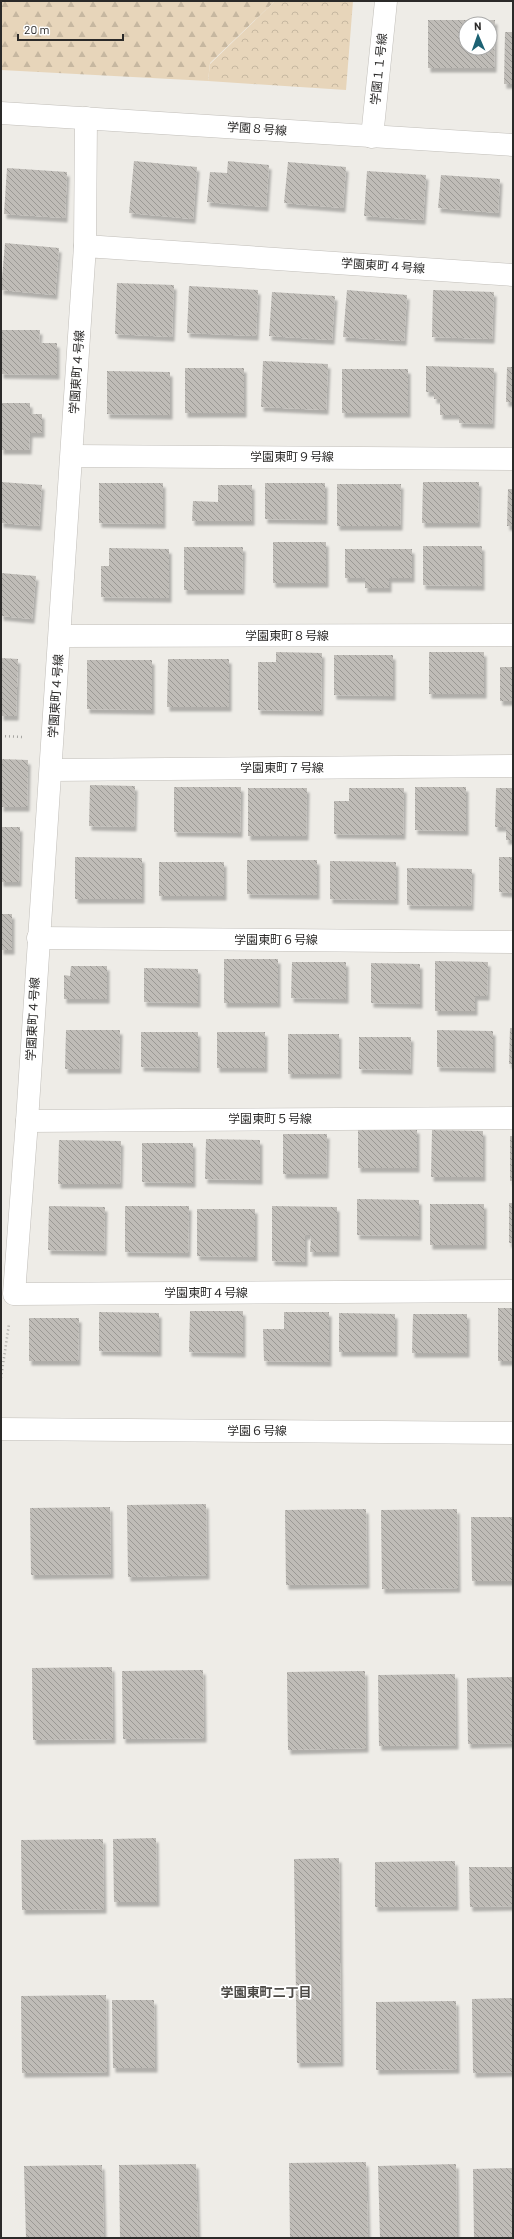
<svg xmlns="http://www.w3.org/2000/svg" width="514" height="2239" viewBox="0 0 514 2239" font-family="Barlow,'Noto Sans JP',sans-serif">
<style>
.forest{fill:url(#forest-firs)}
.park{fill:url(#park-crowns)}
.building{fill:url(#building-back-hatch);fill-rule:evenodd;filter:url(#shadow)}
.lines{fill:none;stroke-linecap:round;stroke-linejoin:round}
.minor-casing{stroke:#c1beb9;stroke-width:23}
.path{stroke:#a6a5a1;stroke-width:2.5;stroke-dasharray:1 3;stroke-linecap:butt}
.minor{stroke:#fff;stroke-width:22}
.labels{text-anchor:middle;stroke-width:3.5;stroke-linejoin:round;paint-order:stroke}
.street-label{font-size:12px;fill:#2b2a29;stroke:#fff}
.neighbourhood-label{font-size:13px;font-weight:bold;fill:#4c4a46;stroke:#fff}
</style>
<defs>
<pattern id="forest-firs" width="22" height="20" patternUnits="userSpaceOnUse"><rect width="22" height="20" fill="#e7d5ba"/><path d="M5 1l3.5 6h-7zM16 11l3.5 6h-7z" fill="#c6b7a0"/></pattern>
<pattern id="park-crowns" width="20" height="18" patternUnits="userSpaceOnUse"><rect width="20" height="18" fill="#e7d5ba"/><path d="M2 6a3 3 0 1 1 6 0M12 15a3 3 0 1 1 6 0" fill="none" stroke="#c6b7a0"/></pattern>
<pattern id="building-back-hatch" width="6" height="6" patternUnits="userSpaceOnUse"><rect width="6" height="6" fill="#bfbcb7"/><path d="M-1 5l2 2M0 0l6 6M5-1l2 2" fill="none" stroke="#9b9995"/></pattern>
<filter id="shadow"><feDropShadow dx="2.5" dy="4.5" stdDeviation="1" flood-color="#0004"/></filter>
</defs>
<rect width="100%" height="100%" fill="#eeece7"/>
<path class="forest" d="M1,1H275L210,63L208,81L1,70Z"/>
<path class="park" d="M275,1H353L346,90L208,81L210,64Z"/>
<g class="building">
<path d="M428,20H495L494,68H428ZM466,24H490V48H466Z"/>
<path d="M505,32H513V84H504Z"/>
<path d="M134,161L197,167L193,219L129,213Z"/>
<path d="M228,161L269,165L266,207L207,202L210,172L227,173Z"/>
<path d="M288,162L346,167L343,208L284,203Z"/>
<path d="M7,168L67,172L65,218L4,214Z"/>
<path d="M367,171L426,175L423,220L364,216Z"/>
<path d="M441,175L500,179L498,213L438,208Z"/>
<path d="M5,243L59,248L55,295L1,290Z"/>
<path d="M117,283L174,285L172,337L115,334Z"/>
<path d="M189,286L258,290L256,336L187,333Z"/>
<path d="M347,290L407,295L404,341L343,337Z"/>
<path d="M433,290L494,292L492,339L432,337Z"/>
<path d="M272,292L335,296L332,340L269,336Z"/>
<path d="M1,330H40L39,343H57V375L1,374Z"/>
<path d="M263,361L328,364L326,410L261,407Z"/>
<path d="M426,366L494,368L492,424L459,423V415H440V399H434V392H426Z"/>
<path d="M507,367H513V402H506Z"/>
<rect x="185" y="368" width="59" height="45"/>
<rect x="342" y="369" width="66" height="44"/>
<path d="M107,371L170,372V415L107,414Z"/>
<path d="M1,403H30V414H42V433H30L29,450H1Z"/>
<path d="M1,482L42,485L39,526L1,523Z"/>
<path d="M423,482H479L478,523H422Z"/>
<path d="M99,483H163V524L99,523Z"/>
<path d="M265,483H325V520L265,519Z"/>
<path d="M337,484H401L400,526H337Z"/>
<path d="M218,485H252V521H192L193,501L218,502Z"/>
<path d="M508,489H513V526H507Z"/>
<rect x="273" y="542" width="53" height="41"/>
<path d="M423,546H482V586L423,585Z"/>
<path d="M184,547H243L242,590H184Z"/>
<path d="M109,548L169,549V598L101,597V566H109Z"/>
<path d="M345,549H412V578H389V588H365V578H345Z"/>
<path d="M1,573L36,576L32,619L1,616Z"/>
<path d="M276,652L322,653L321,711L258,710V662H276Z"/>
<rect x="429" y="652" width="55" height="42"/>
<path d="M334,655H393V696L334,695Z"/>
<path d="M1,658L18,659L16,716H1Z"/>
<path d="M168,659H229V707H167Z"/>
<path d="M87,660H152V710L87,709Z"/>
<rect x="500" y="667" width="13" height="34"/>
<path d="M1,759L28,760L27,807H1Z"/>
<path d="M90,785L135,786L134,827L89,826Z"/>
<path d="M174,787H241L240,833L174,832Z"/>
<path d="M415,787H466V831L415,830Z"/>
<path d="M248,788H307L306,836H248Z"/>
<path d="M349,788H404L403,835L334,834V801H349Z"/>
<path d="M496,788H513V840H506V827H495Z"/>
<path d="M1,827H20L19,882H1Z"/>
<path d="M75,857L142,858V899H75Z"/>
<path d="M499,857H513V893L499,892Z"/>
<path d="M247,860H317V895L247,894Z"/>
<path d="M330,861L396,862V900L330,899Z"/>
<rect x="159" y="862" width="65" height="34"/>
<path d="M407,868L472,869L471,906L407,905Z"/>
<rect x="1" y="914" width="11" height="36"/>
<rect x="224" y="959" width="54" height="44"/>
<path d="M435,961L488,962L487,996H475V1011H435Z"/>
<path d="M292,962H346V999L291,998Z"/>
<path d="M371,963L420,964V1004L371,1003Z"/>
<path d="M71,966H107V999H64V975L70,976Z"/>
<path d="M144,968L198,969V1003L144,1002Z"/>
<path d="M510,1028H513V1064H509Z"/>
<path d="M66,1030H120L119,1069H65Z"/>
<path d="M437,1030L493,1031V1068L437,1067Z"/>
<path d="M141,1032H198V1068L141,1067Z"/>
<rect x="217" y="1032" width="48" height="36"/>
<rect x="288" y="1034" width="51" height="40"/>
<path d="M359,1037H411L410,1070L359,1069Z"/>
<rect x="358" y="1129" width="59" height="39"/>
<path d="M432,1130L483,1131V1177H431Z"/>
<path d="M283,1134H327L326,1174H283Z"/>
<rect x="510" y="1136" width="3" height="45"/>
<path d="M206,1139L260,1140V1180L205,1179Z"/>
<path d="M59,1140L121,1141L120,1184H58Z"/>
<path d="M142,1143H193V1183L142,1182Z"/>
<path d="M357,1199L419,1200V1236L357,1235Z"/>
<rect x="509" y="1203" width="4" height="40"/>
<rect x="430" y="1204" width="54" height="41"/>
<path d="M49,1206L105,1207L104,1251L48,1250Z"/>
<path d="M125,1206H189L188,1253L125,1252Z"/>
<path d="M272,1206L337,1207V1252H310L311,1235H305V1262L272,1261Z"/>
<path d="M197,1209H255V1257L197,1256Z"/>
<rect x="498" y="1308" width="15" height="53"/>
<path d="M190,1311H243V1353L189,1352Z"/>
<path d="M99,1312L159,1313V1352L99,1351Z"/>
<path d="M284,1312H329V1362L264,1361L263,1329H284Z"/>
<path d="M339,1313L395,1314V1352H339Z"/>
<path d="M413,1314H467V1353H412Z"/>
<path d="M29,1318H79L78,1361H29Z"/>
<path d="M206,1504L207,1575L128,1577L127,1505Z"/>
<path d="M110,1507L111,1574L31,1575L30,1508Z"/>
<path d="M366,1509L367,1584L286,1585L285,1510Z"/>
<path d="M457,1509L458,1588L382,1589L381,1510Z"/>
<path d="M471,1517H513V1581H472Z"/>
<path d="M112,1667L113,1739L33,1740L32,1668Z"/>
<path d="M203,1670L204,1738L123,1739L122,1671Z"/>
<path d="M365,1671L366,1748L288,1750L287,1672Z"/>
<path d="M455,1674L456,1745L379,1746L378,1675Z"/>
<path d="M513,1677V1743L468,1744L467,1678Z"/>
<path d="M156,1838L157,1902H114L113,1839Z"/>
<path d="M103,1839L104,1909L22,1910L21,1840Z"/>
<path d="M339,1858L341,2062L297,2063L294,1859Z"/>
<path d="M455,1861L456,1906L375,1907V1862Z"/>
<path d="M469,1867H513V1906L470,1907Z"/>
<path d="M106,1995L107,2072L22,2073L21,1996Z"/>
<path d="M513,1998V2072L473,2073L472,1999Z"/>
<path d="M112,2000H154L155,2068H113Z"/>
<path d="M456,2001L457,2069L376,2070V2002Z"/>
<path d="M366,2162L368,2238H290L289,2163Z"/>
<path d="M196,2164L198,2238H120L119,2165Z"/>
<path d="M456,2164L457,2238H380L378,2166Z"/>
<path d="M102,2165L104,2238H26L24,2166Z"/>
<path d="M513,2168V2238H474L473,2169Z"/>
</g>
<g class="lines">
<g class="minor-casing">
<g id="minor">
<path d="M1,113L513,145"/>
<path d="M372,137L386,1"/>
<path d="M85,246L86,118"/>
<path d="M513,275L85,246L27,1121L14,1294L513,1291"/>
<path d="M72,456L513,459"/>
<path d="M60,636L513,635"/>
<path d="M51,770L513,766"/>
<path d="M38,938L513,942"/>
<path d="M27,1121L513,1118"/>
<path d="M1,1429L513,1433"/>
</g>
</g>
<g class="path">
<path d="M1,736L23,737"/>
<path d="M1,1378L9,1324"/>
</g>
<use href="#minor" class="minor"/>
</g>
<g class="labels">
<g class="street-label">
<text transform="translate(379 69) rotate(-84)" y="4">学園１１号線</text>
<text transform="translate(257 129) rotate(4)" y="4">学園８号線</text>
<text transform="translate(383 266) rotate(4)" y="4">学園東町４号線</text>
<text transform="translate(77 372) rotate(-86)" y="4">学園東町４号線</text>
<text x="292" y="461">学園東町９号線</text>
<text x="287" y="640">学園東町８号線</text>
<text transform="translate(56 696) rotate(-86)" y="4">学園東町４号線</text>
<text x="282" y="772">学園東町７号線</text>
<text x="276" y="944">学園東町６号線</text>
<text transform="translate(33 1019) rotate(-87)" y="4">学園東町４号線</text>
<text x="270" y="1123">学園東町５号線</text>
<text x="206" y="1297">学園東町４号線</text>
<text x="257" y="1435">学園６号線</text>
</g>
<g class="neighbourhood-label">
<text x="266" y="1997">学園東町二丁目</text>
</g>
</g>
<rect width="514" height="2239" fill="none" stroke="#2b2a29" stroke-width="4"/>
<g transform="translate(478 36) rotate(358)"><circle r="19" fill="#ffffff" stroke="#aaaaa9"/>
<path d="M0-3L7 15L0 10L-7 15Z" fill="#1d6273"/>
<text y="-6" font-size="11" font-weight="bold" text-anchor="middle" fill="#2b2a29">N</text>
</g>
<path d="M18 34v6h105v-6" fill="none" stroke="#2b2a29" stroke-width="2"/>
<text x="24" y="34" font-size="12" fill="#2b2a29" stroke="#ffffff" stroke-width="3" paint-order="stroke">20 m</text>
</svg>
